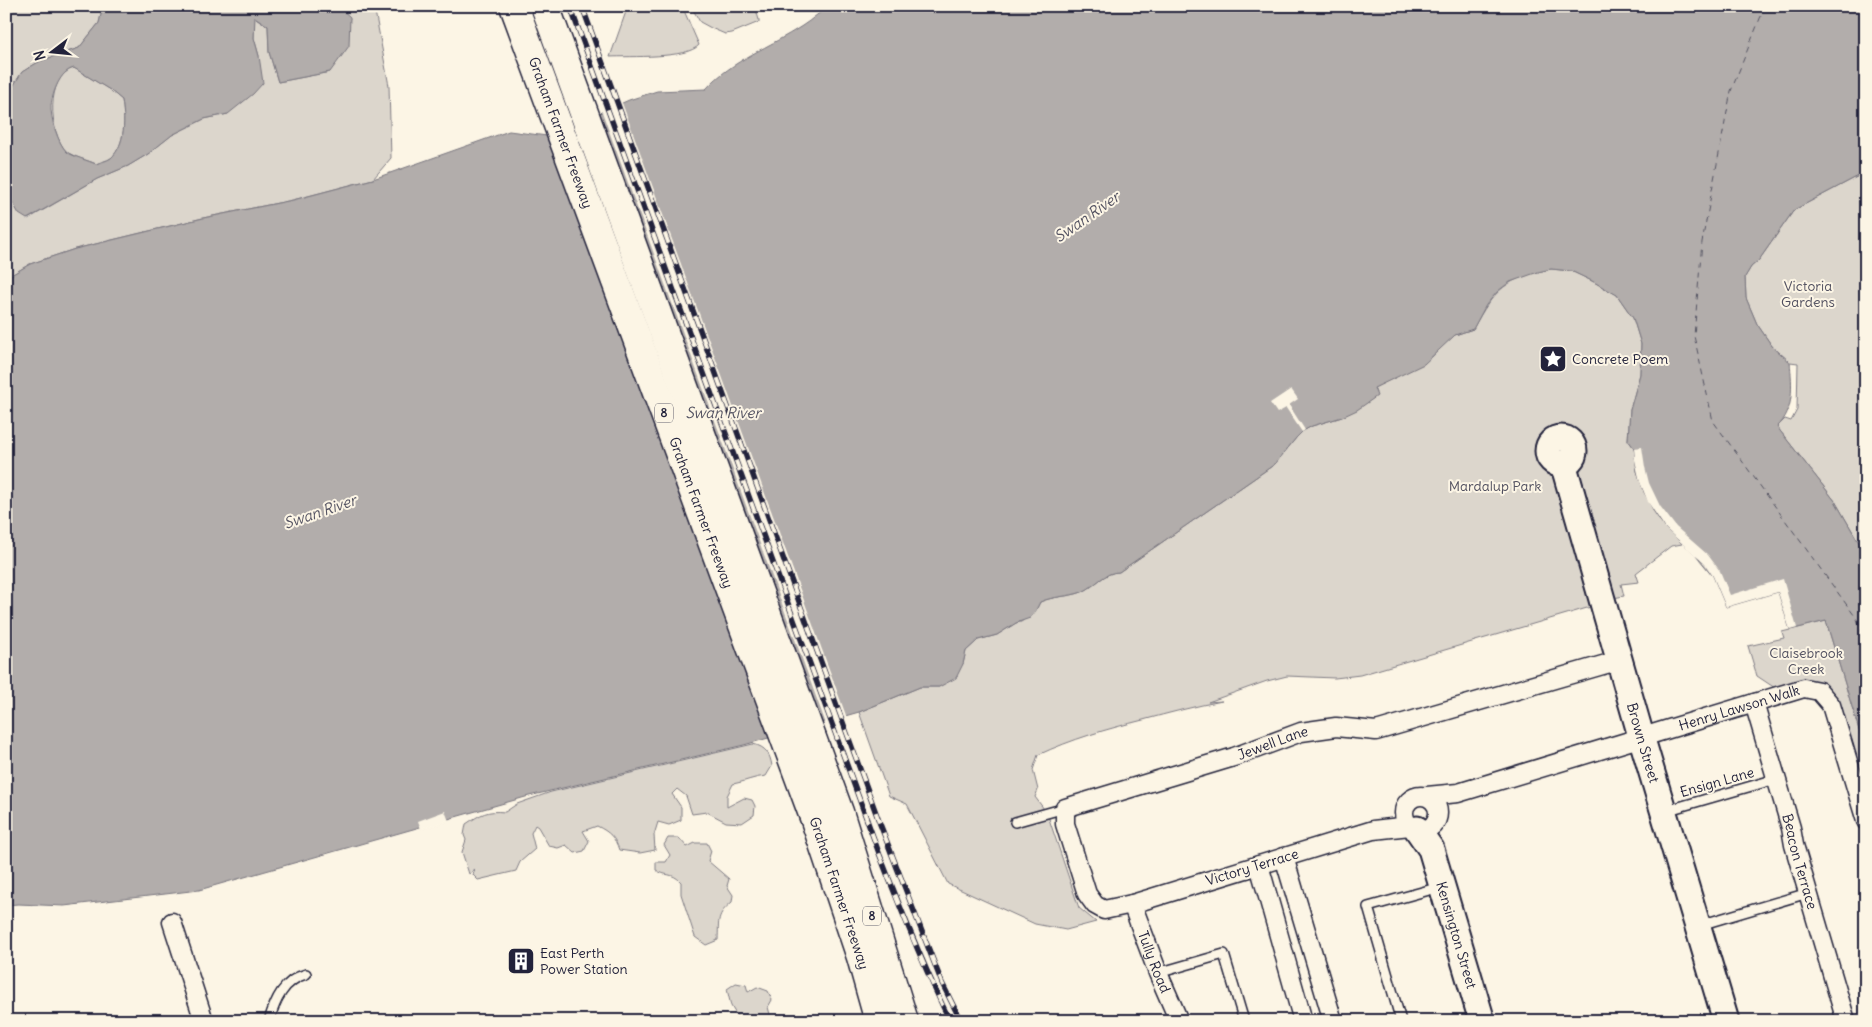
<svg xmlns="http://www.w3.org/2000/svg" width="1872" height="1027" viewBox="0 0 1872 1027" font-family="Delius,sans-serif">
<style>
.green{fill:#dcd6cc;stroke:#7f7c84}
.water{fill:#b2adab;stroke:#78757e;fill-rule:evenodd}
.pier{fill:#fcf5e5}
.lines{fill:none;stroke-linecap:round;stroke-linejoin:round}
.ferry{stroke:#545362;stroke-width:1;stroke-dasharray:6 5;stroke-linecap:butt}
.lane-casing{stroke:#22223b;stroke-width:12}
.street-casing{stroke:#22223b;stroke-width:21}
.secondary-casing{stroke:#22223b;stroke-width:29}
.highway-casing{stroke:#22223b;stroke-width:31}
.lane{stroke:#fcf5e5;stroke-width:9}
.street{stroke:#fcf5e5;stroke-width:18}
.secondary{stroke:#fcf5e5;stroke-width:25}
.highway{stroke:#fcf5e5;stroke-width:28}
.rail-casing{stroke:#22223b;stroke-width:5.5}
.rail{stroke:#fcf5e5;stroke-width:4;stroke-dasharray:11;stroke-linecap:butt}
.labels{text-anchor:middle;stroke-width:4;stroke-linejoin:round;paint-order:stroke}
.shield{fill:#fcf5e5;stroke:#63616e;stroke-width:1}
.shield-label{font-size:12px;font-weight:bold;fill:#22223b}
.street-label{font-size:14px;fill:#22223b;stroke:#fcf5e5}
.park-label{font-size:14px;fill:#504f5f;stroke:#fcf5e5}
.poi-label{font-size:14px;fill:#22223b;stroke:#fcf5e5;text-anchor:start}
.water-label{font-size:15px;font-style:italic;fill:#545362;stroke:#fcf5e5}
</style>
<rect width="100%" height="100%" fill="#fcf5e5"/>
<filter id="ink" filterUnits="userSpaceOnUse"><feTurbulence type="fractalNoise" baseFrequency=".02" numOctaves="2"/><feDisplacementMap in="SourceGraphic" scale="10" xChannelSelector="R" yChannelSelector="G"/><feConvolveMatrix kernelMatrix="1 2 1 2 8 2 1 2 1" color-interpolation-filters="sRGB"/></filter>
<g filter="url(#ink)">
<g class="green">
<path d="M6,6H103L99,23L79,48L40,61L22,72L12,88L6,91Z"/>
<path d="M338,6H374L389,86L391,158L373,179L293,200L203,218L75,249L30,264L6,278V190L19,213L28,219L97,179L128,166L148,154L172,135L204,119L228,114L259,56L254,38V17L268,26L269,52L278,82L330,72L350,18Z"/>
<path d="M628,6H682L699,45C687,59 629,56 610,57Z"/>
<path d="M691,6H755L759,20V22L732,33L725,34L711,28L700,22Z"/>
<path d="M74,68L110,90L122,100C125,118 126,145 111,158C107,161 100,162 96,164C88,160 72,157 66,151C49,133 45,76 74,68Z"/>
<path d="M1866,172V555L1835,501L1777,427L1785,419L1791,421L1797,410L1798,363L1790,362L1772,346L1757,324L1746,298L1745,277L1751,267L1759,260L1794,210Z"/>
<path d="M1551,269L1571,271L1592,281L1617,295L1633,318L1641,344L1640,374L1630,410L1628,440L1634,448L1637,471L1644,492L1660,521L1682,544L1671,546L1636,573L1639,582L1621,584L1624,596L1602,600L1604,603L1360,675L1335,678L1287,676L1267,681L1208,702L1222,701C1195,706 1169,713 1143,720C1107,729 1072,739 1038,755L1033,770L1038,790L1035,797L1047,813L1079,908L1096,922L1066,930L1035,924L948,884L907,804L889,796L859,712L920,687H939L963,664L966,651L978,640L997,635L1016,623L1021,622L1035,612L1040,602C1053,596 1069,597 1082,592C1096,586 1104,572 1119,572L1275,464L1296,438L1303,431L1312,426L1342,417L1376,393L1374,388L1432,357L1442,346L1455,335L1473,329C1494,289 1507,278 1551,269Z"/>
<path d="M1826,621L1866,753V821L1819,691L1784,694L1757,676L1748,646L1784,638L1782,632Z"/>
<path d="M753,744C766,747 770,754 772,766L766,776C754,777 744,782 733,784L727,796V807L744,798L752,800L755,806L754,815L742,823L726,822L707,812L692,814L686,796L677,789L672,794L681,807V820L669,825L658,822L654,835L655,850L640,853L619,850C615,837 609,832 597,826L583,831L589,841L584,851L575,853L566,845L558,848L549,846L538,827L535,825L531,833L535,849L520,862L516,871L478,880L473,875L475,869L469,874L462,852L466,840L464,835L466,824C481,814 487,810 505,812L517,804L551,792Z"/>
<path d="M668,838H679L687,847L695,843H707L711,851L708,861L729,879L727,886L733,895L732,902C716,915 719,920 718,940L706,945L695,937L681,894V882C672,872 666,877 656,870V862H666L670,855L664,845Z"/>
<path d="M736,983L746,985L748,992L757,987L768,991L772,1000L768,1007L771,1018H783L790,1021H740L731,1006L727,989Z"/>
</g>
<g class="water">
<path d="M103,6H338L350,17L349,46L330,72L278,82L269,52L268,26L255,17L254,38L259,56L263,83L253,94L228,114L204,119L172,135L148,154L128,166L97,179L27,219L19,214L6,190V91L12,88L22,72L40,61L79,48L99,23ZM74,68L110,90L122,100C125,118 126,144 111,158C107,161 100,162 96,164C89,161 72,156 67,152C58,144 50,117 51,105C53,92 60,71 74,68Z"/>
<path d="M830,6H1866V172L1794,210L1759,260L1751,267L1745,277L1746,298L1757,324L1772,346L1790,362C1792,385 1795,410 1777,427L1835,501L1866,555V753L1826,621L1790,630L1778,592L1726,607L1713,576L1695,554L1666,529L1654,512L1644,492L1637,471L1634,448L1628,440L1630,410L1640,374L1641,344L1633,318L1617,295L1592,281L1571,271L1551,269L1538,272L1510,282L1498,291L1486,305L1473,329L1455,335L1424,364L1374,388L1377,396L1357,410L1342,417L1312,426L1303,431L1296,438L1275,464L1119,572C1104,572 1096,586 1082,592C1069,597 1053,596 1040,602L1035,612L1030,618L1016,623L997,635L978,640L966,651L963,664L956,678L939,687H920L859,712L744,745L529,796L199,890L64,906L18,904L6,905V278L30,264L75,249L203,218L293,200L373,179L509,131L547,136L629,100L657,91L706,89C732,60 770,47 802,26C812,20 820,11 830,6Z"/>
</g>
<g class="pier">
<path d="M621,100L847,718L826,724L601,109Z"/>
<path d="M1291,389L1298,399L1289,405L1305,430L1302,432L1286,408L1277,413L1270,403Z"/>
<path d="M1642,447L1645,467L1649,483L1660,506L1676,527L1708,555L1720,571L1730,595L1783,579L1797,628L1790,630L1778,592L1726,607L1713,576L1705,564L1666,529L1648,502L1640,482L1635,460L1634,448Z"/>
<path d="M445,811L449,821L421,829L418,821Z"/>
</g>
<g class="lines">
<path class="ferry" d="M1765,6L1731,91L1702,242L1694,336L1713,421L1857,619L1866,643"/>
<g class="lane-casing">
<g id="lane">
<path d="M1665,811L1776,779"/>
<path d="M1015,822L1065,808"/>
<path d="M1700,925L1808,893"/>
<path d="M1158,973L1224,954L1244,1021"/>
<path d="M269,1021C275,1000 284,980 306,974"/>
<path d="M1401,1021L1368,907L1440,887"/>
</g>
</g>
<g class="street-casing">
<g id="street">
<path id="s1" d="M1754,703L1791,828L1794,845L1846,1021"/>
<circle cx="1421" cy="813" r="17"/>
<path id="s2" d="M1427,796L1458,793L1804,688L1819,691L1831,705L1866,821"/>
<path id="s3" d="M1410,826L1373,830L1132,904L1104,910L1095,905L1087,894L1065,824V808L1234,757L1301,732L1336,727L1376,731L1620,660"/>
<path d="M1284,857L1333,1021"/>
<path d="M1259,865L1303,1021"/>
<path id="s4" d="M1132,904L1158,973L1179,1021"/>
<path d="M172,922L204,1021"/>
</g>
</g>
<g class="secondary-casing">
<g id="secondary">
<circle cx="1561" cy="451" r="13"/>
<path id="s5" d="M1563,463L1641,736L1726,1021"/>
<path id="s6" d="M1417,829L1431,849L1482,1021"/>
</g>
</g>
<g class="highway-casing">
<g id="highway">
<path id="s7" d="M514,6L815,820L861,957L879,1021"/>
<path d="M545,6L839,812L904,1021"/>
</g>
</g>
<use href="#lane" class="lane"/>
<use href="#street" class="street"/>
<use href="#secondary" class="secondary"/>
<use href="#highway" class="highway"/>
<g class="rail-casing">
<g id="rail">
<path d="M570,6L879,853C901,910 923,966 950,1021"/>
<path d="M582,6L880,824L942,983L961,1021"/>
</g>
</g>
<use href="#rail" class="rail"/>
</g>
</g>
<defs>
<g id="sight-square" transform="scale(1.4375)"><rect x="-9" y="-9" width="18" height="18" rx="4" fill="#22223b" stroke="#fcf5e5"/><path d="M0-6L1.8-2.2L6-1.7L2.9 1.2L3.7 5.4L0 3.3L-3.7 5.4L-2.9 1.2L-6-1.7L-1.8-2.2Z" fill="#fff"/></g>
<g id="building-square" transform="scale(1.4375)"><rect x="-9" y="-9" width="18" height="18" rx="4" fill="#22223b" stroke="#fcf5e5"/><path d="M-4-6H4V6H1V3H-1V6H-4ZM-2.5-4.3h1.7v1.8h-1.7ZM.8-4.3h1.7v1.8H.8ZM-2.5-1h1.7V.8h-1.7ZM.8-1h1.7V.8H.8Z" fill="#fff"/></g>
</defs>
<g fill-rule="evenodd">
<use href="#sight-square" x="1553" y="359"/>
<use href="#building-square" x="521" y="961"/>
</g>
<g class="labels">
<g class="shield">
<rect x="655" y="403.5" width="18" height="19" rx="4"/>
<rect x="863" y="906.5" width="18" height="19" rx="4"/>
</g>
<g class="shield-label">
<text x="664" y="417">8</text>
<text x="872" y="920">8</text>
</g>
<g class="street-label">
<text dy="5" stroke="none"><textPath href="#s7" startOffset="135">Graham Farmer Freeway</textPath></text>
<text dy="5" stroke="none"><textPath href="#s7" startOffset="540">Graham Farmer Freeway</textPath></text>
<text dy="5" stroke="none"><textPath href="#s2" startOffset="325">Henry Lawson Walk</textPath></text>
<text dy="5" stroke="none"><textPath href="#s5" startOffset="291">Brown Street</textPath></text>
<text dy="5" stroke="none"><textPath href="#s3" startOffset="649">Jewell Lane</textPath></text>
<text transform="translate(1717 782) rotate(-16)" y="5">Ensign Lane</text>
<text dy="5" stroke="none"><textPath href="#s1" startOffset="165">Beacon Terrace</textPath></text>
<text transform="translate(1252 867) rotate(-17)" y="5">Victory Terrace</text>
<text dy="5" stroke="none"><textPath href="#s7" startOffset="945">Graham Farmer Freeway</textPath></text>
<text dy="5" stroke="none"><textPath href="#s6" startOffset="114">Kensington Street</textPath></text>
<text dy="5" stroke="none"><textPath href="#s4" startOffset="62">Tully Road</textPath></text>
</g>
<g class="park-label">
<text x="1808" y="291">Victoria<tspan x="1808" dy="16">Gardens</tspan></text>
<text x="1495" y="491">Mardalup Park</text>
<text x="1806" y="658">Claisebrook<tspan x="1806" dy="16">Creek</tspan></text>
</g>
<g class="poi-label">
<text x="1572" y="364">Concrete Poem</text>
<text x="540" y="958">East Perth<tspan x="540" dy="16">Power Station</tspan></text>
</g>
<g class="water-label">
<text transform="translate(1087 217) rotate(-35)" y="5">Swan River</text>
<text x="723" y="418">Swan River</text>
<text transform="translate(320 512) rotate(-19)" y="5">Swan River</text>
</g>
</g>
<rect width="1872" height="1027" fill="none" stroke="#fcf5e5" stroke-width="25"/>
<rect x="12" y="12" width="1847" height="1002" fill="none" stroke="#22223b" stroke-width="2" filter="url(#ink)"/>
<g transform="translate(52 52) rotate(254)" stroke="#fcf5e5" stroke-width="4" paint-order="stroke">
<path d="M0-4L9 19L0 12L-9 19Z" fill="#22223b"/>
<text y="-8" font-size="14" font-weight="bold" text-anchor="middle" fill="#22223b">N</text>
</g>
</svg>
